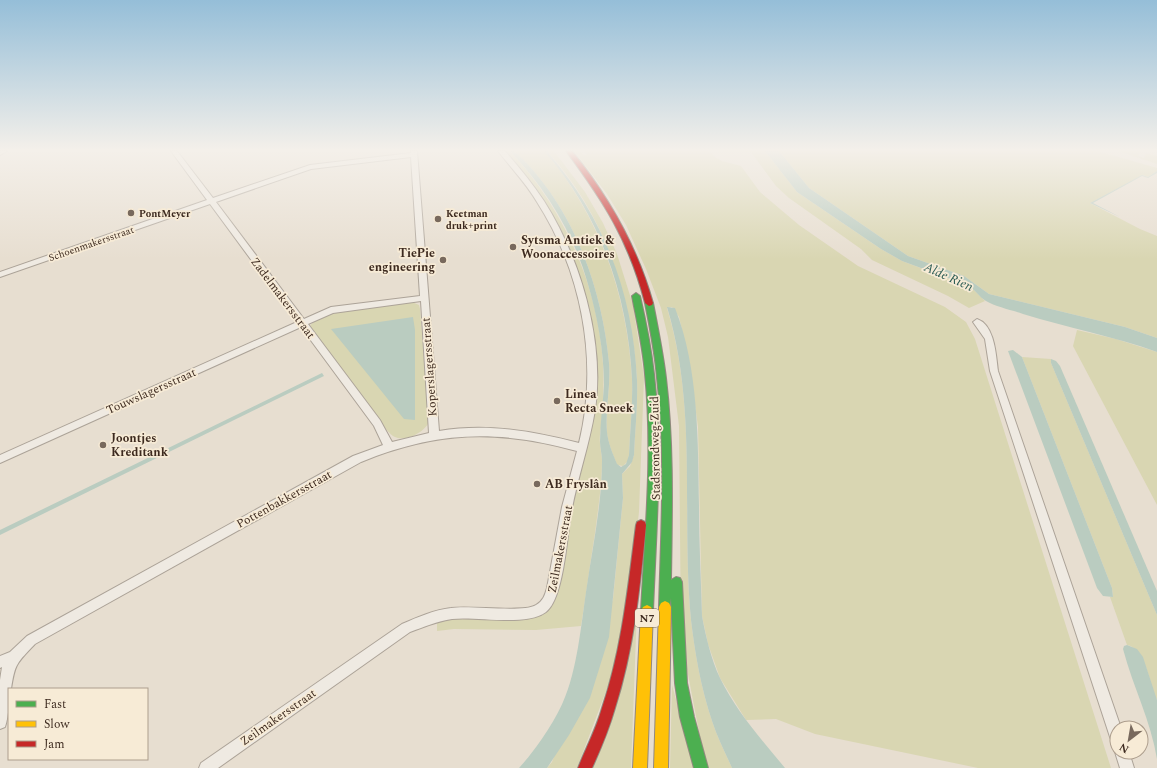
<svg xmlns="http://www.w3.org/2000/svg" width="1157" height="768" viewBox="0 0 1157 768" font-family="Spectral,serif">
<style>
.green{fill:#d9d6b2}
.water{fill:#baccc0}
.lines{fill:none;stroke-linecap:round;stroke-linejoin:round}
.street-casing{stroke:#aca398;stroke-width:2}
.fast-casing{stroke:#92897f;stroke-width:2}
.slow-casing{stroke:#92897f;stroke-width:2}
.jam-casing{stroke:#92897f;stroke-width:2}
.street{fill:#efeae2;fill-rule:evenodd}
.fast{fill:#4caf50;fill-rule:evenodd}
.slow{fill:#ffc107;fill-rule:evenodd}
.jam{fill:#c62828;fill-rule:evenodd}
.poi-dot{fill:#78695d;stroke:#f7ebd6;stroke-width:1.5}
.labels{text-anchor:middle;stroke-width:3.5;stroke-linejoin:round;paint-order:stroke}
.far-poi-label{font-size:10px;font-weight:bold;fill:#3d2a1f;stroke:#f7ebd6;text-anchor:start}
.far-street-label{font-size:10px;fill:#3d2a1f;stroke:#f7ebd6}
.shield{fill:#f7ebd6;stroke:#756456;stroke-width:1}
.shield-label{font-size:11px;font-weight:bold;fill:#3d2a1f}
.poi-label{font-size:12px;font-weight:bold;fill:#3d2a1f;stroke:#f7ebd6;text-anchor:start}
.street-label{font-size:12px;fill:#3d2a1f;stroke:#f7ebd6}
.water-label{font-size:13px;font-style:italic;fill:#2d5d55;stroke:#f7ebd6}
</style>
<rect width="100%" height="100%" fill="#e7ded0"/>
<g class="green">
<path d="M504,151H510C564,209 598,285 603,364C604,383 603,403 602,422C601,428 599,436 600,443C600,449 602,454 602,461C602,485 598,509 595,533C590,564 586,595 581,626L536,630L454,629L437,631V621L452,619H527C544,616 553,608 558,591L572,508L586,448L594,352L559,229L545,203L531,182Z"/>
<path d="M514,151H544L548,155C601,220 627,296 632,379C633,404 630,430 629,455L628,461L623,466L617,465C613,454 608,443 607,433C605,409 611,386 609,363C602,287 572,203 514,151Z"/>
<path d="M547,151H554L585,192L603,223L617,254L633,305L644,377L639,512L633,565L616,665L577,768H547L552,762L613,599L623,498L622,474L630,466L634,455C635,430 638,404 637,379C632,297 604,213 547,151Z"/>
<path d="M574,151H580L584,155H587L584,151H710L715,157L722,161L741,166L760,192L799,225L858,266L945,307L966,322L975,339L1111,768H978L815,734L776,719L746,720L720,678L708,644L702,616L698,427L689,360L679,317L672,307L667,308C698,410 681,516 691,620C695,654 701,688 712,721C717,737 725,752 732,768H706L681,638L679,426L668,337L661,308L646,269L626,225L607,194Z"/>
<path d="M713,151H765L797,192L881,249L902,261L971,287L985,301L969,308L948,296L872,260L861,249L789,198L776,186L751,152Z"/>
<path d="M779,151H1098L1157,168V171L1148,177L1143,175L1090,203L1140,229L1157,236V338L1125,327L989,294L964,276L908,256L809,188Z"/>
<path d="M1118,151H1141L1138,156L1144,158L1146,153L1157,156V164Z"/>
<path d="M412,302L419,305L420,309L429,422C424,433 404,443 393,436C387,432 383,424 378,419L310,326C322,309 390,305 412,302Z"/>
<path d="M1077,330L1116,339L1157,352V505L1073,346Z"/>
<path d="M1022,357L1051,359V363L1157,615V700C1149,685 1147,649 1127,645L1110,597H1113L1112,588Z"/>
<path d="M638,583L631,768H593Z"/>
<path d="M672,685L695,768H670Z"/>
</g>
<g class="water">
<path d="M510,151H514C572,203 602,287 609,363C611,386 605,409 607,432C608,443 613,454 617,464L621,467L626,464L629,455C630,430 633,404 632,379C628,296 600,214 544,151H547L550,155C605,220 633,294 637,380C638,405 635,430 634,455L632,462L622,474L623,498L609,637L590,698L569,735L547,768H519C534,752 554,723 563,702C577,671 581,626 586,592C592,549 602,505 602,461C602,454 600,448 600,442C600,423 603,404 604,385C604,351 597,314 587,281C573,232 545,188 510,151Z"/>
<path d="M765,151H779L809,188L908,256L964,276L989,294L1125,327L1157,338V352C1113,336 1068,328 1023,314C1012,310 996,307 986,301C979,297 975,289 967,285L902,261L881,249L797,192Z"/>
<path d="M1157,171V173L1148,178L1142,176L1093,203L1120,217L1090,203L1142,175L1148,177Z"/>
<path d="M667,307L675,308C699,368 698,443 699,506C699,543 701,579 702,616C706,637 711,659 720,678C736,711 762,740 785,768H732C725,752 717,737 712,721C701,688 695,654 691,620C681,515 698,410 667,307Z"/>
<path d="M413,317L415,330V420L404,419L331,329Z"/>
<path d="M1013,350L1022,357L1112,588L1113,597L1103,596L1097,588L1008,351Z"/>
<path d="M1051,359L1056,361L1060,366L1157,591V615L1051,363Z"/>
<path d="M322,373L324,376L0,535V530Z"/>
<path d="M1127,645L1137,649L1143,657L1157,700V759C1151,721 1133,687 1123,649L1124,646Z"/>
</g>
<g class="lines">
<g class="street-casing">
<g id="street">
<path d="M0,151H7L0,155Z"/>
<path d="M171,151H177L213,198L310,165L411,153V151H417L439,431C487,423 532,431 579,443C599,362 582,272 537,202C526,183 511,168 498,151H505C519,167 532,183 544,201C581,259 605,342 595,410C589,447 576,482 570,519C567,540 563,599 546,612C526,627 477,616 452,619C437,621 424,627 410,632L218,768H199L201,763L402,624C418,617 434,610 451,608C470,605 523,613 536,605C543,601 545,595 547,588L562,507L577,451C497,429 437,431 361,462L35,644C17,663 15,663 11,689H9C9,701 9,715 5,727L0,729V680L2,667L0,668V656L10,652L27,636L353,456L383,445L374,426L301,327L0,463V455L297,322L210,204L0,277V272L207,200ZM411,157L420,296L331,307L304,319L216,202L311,169ZM421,301L429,433L392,442L380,420L308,324L333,313Z"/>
<path d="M977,319C995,325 996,356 998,371L1121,728H1117V744L1112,742L1110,737L990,371L985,339L973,322Z"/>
<path d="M1117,748V752H1129L1134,768H1120L1115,752Z"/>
</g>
</g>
<g class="fast-casing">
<g id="fast">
<path d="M636,293L640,296C646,322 651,347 654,374C663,452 656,532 653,611L651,615L647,617L643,615L641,611C645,532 653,453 645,374C643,348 637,322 632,296Z"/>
<path d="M649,300L653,303C658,328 663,353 666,378C674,445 672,513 671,580L676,577L680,578L682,582L687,683L694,717L708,768H694L680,717L675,683L671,598L669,611L665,613L661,611L659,607C661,531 666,454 657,378C655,353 650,328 645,303Z"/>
</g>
</g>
<g class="slow-casing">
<g id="slow">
<path d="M665,601L669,603L671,607L668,768H654L659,607L661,603Z"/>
<path d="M647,605L651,607L653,611L647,768H633L641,611L643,607Z"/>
</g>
</g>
<g class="jam-casing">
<g id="jam">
<path d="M566,151H572C609,197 637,246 653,303L652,305L649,306L645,303C629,241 604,202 566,151Z"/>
<path d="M641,520L645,522L646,525C640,587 634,649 615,708C609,729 601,748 592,768H578C586,748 596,729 602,708C622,649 628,587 636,525L637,522Z"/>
</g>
</g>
<use href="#street" class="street"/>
<use href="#fast" class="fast"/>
<use href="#slow" class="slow"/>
<use href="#jam" class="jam"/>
</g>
<linearGradient id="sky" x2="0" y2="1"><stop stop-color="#95bed8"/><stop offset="0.58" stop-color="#f4f0ea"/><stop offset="1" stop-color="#f4f0ea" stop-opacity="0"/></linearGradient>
<rect width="1157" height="259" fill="url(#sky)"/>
<g class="poi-dot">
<circle cx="131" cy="213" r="4"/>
<circle cx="438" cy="219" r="4"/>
<circle cx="513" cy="247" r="4"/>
<circle cx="443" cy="260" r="4"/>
<circle cx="557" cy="401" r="4"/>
<circle cx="103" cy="445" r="4"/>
<circle cx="537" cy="484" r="4"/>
</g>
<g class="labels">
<g class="far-poi-label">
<text x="139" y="217">PontMeyer</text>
<text x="446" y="217">Keetman<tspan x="446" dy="12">druk+print</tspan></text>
</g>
<g class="far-street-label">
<text transform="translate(91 243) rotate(-19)" y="4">Schoenmakersstraat</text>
</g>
<rect class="shield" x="635" y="609" width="24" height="18" rx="3"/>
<g class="shield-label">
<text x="647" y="622">N7</text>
</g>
<g class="poi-label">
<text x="521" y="244">Sytsma Antiek &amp;<tspan x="521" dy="14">Woonaccessoires</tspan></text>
<text x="435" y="257" text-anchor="end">TiePie<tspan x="435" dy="14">engineering</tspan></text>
<text x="565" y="398">Linea<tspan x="565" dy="14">Recta Sneek</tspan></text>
<text x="111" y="442">Joontjes<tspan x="111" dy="14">Kreditank</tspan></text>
<text x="545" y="488">AB Fryslân</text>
</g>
<g class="street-label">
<text transform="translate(283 298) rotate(53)" y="4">Zadelmakersstraat</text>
<text transform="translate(429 367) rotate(-94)" y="4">Koperslagersstraat</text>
<text transform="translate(151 391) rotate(-24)" y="4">Touwslagersstraat</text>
<text transform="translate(655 448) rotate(-91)" y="4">Stadsrondweg-Zuid</text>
<text transform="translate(284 499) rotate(-29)" y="4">Pottenbakkersstraat</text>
<text transform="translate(560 549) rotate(-79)" y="4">Zeilmakersstraat</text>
<text transform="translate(278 717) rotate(-35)" y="4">Zeilmakersstraat</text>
</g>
<g class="water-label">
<text transform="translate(949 276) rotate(24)" y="5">Alde Rien</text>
</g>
</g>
<rect x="8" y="688" width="140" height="72" fill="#f7ebd6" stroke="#ad9e8d"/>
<rect x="16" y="701" width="20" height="6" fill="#4caf50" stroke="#ad9e8d"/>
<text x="44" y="708" font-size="12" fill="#3d2a1f">Fast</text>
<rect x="16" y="721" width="20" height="6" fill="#ffc107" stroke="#ad9e8d"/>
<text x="44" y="728" font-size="12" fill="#3d2a1f">Slow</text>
<rect x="16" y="741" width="20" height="6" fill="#c62828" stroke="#ad9e8d"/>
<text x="44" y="748" font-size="12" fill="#3d2a1f">Jam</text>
<g transform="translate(1129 740) rotate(211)"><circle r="19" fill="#f7ebd6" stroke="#ad9e8d"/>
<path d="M0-3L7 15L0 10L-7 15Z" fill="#78695d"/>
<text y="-6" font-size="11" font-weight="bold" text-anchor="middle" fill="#3d2a1f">N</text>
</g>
</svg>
